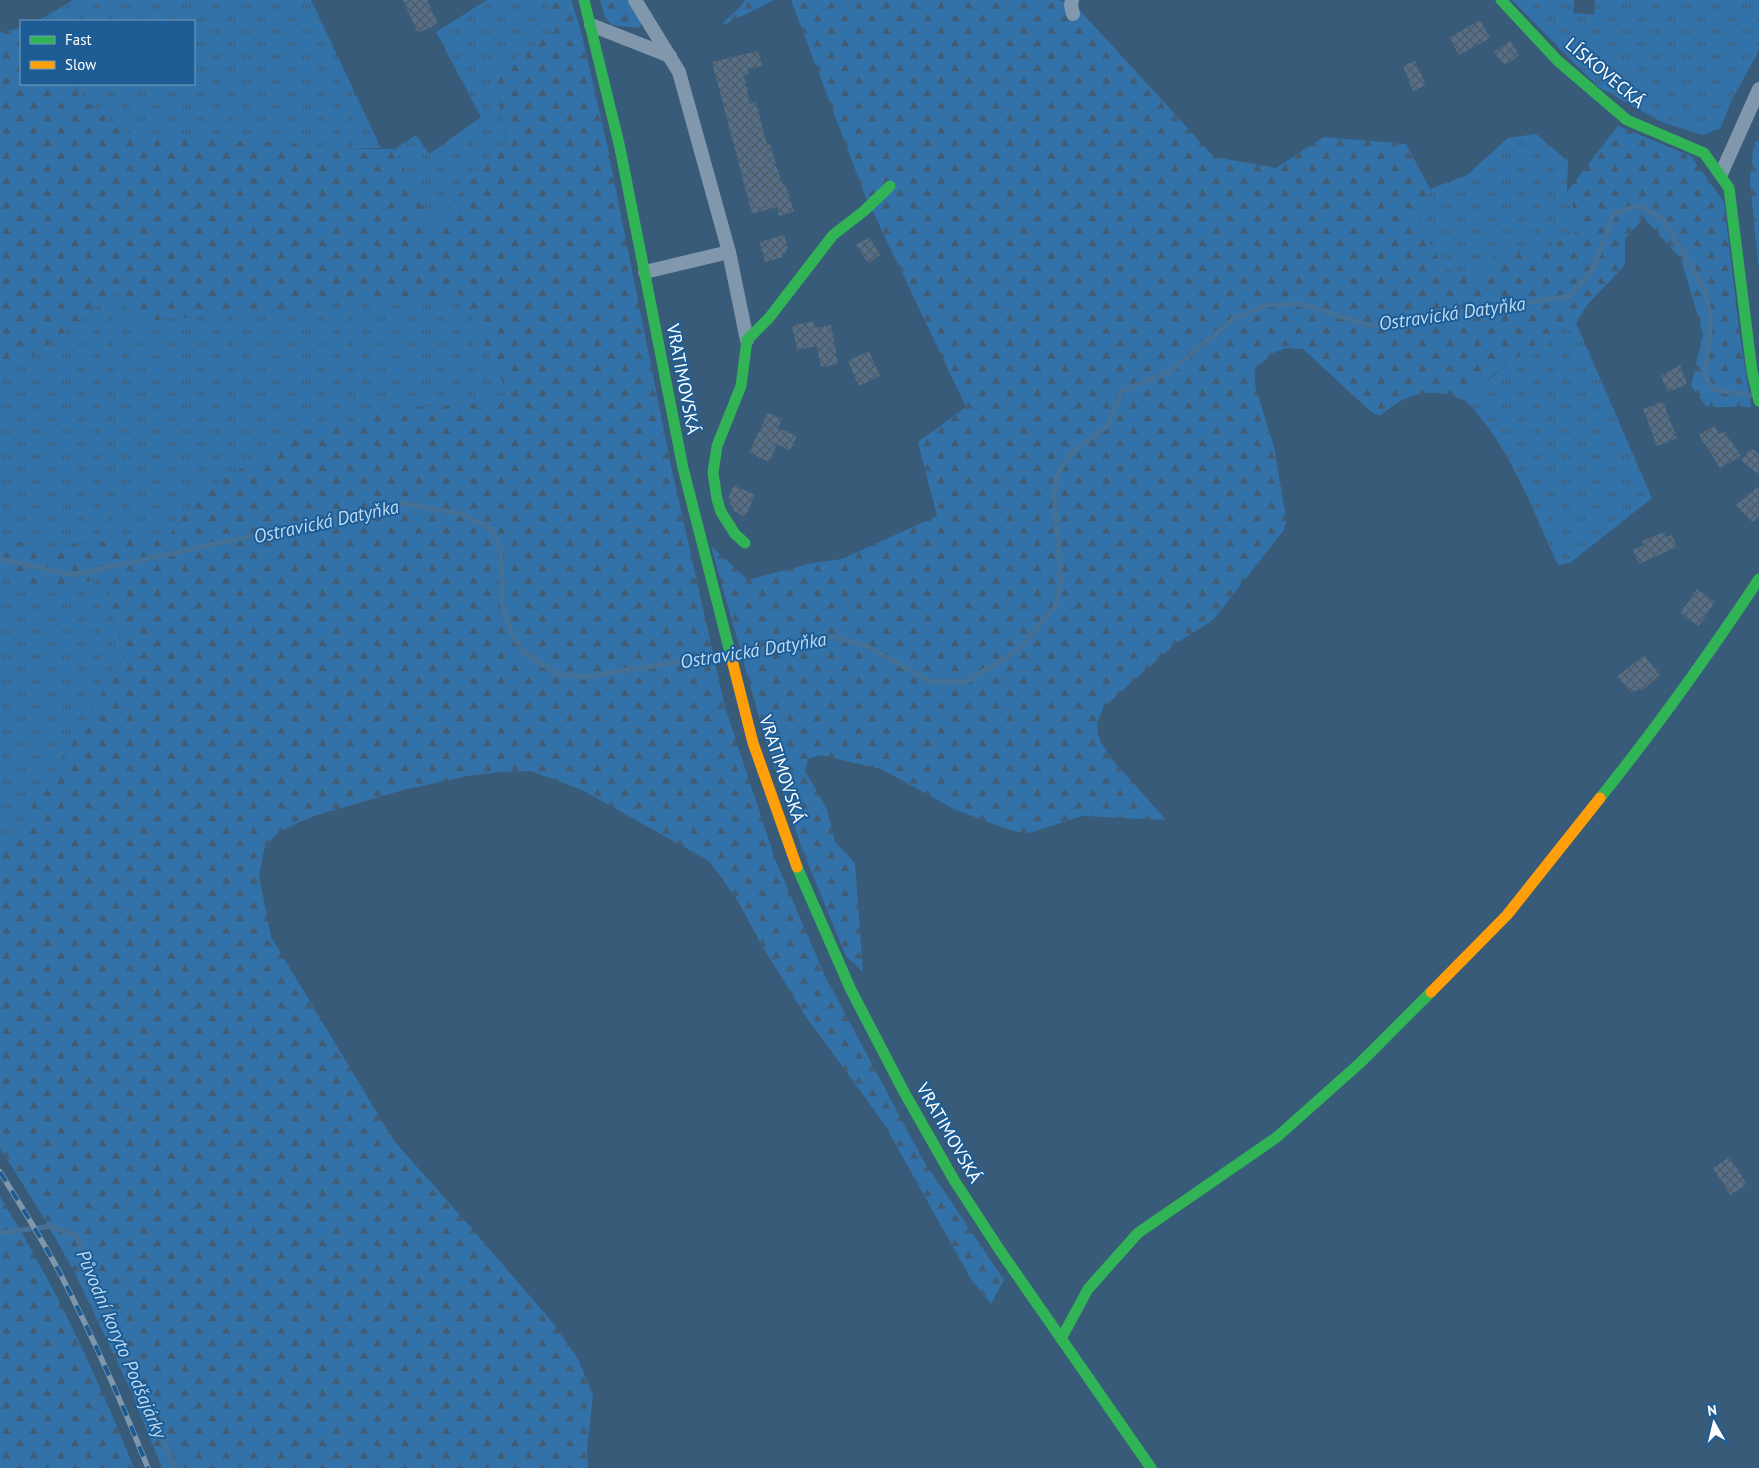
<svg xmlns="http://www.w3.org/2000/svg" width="1759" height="1468" viewBox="0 0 1759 1468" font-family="'PT Sans',sans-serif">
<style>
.grass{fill:url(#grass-tufts)}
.forest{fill:url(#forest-firs)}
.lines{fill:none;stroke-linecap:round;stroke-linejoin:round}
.stream{stroke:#457096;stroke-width:5}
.building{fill:url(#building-cross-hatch)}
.street{stroke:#8197ab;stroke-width:14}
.fast{stroke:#30b455;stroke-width:11}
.slow{stroke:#ff9f0a;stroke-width:11}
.rail-casing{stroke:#8097ab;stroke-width:5.5}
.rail{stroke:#1d5c94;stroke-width:4;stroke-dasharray:11;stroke-linecap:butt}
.labels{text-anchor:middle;stroke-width:4;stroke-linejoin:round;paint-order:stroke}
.street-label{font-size:18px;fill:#fff;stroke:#1d5c94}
.water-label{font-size:19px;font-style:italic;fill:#bcdbf5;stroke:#1d5c94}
</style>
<defs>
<pattern id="grass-tufts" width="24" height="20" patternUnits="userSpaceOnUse" patternTransform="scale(1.25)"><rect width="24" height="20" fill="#3372a9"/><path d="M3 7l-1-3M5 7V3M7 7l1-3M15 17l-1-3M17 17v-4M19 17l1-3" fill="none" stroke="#415d76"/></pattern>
<pattern id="forest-firs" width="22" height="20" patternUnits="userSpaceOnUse" patternTransform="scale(1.25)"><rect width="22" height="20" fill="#3372a9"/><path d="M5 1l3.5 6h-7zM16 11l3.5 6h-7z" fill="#415d76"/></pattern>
<pattern id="building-cross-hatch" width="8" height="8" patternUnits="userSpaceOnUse" patternTransform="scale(1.25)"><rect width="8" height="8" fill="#557088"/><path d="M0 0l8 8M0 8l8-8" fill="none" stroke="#505a64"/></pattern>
</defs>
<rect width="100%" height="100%" fill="#385b79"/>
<g class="grass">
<path d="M73,0H311L381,148L331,149L281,143L134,136L94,109L73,84H194V21H38Z"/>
<path d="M487,0H547L556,31L494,72L506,143L431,227L395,149L416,135L429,154L481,117L436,32Z"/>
<path d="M1512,0H1574L1573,13L1594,15L1595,0H1759V50L1731,102L1720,129L1702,135L1662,122L1598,87Z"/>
<path d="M1536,134L1568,161L1567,192L1583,229L1532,255L1483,283L1443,268L1419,220L1430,189L1467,175L1508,138Z"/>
<path d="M117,291L135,322L461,294L513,402L400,408L199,494L169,536L36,547L0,538V380Z"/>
<path d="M1576,323L1652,498L1570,563L1558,565C1532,509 1510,446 1466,401C1499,369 1534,341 1576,323Z"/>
<path d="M106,573L124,658L0,858V575L62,593Z"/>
</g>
<g class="forest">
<path d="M547,0H571L580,27L606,140L670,461L725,707L775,859L824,974L923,1160L1004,1280L991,1304L971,1279L883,1122L807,1018L761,944L738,901L709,861L582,790L531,771L500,772L467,776L403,790L314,816L291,826L274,836L264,850L259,876L271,937L394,1141L473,1230L552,1322L578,1359L593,1395L587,1450L588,1468H162L130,1389L74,1271L39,1210L0,1148V858L124,658L106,574L62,593L0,575V538L36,547L169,536L199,494L300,433L400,408L512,402L461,294L135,322L117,291L0,380V32L21,28V84H73L94,109L134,136L281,143L331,149H395L431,226L506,143L494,72L555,31Z"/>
<path d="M600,0H632L642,23L639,28L612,25L605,17Z"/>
<path d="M745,0H774L724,25L723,23L741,6Z"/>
<path d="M791,0H1058L1074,4L1214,157L1276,168L1324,137L1406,144L1430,189L1419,220L1443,268L1483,283L1485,264L1507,245L1532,255L1582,229L1567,192L1618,126L1691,156L1724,202L1739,329L1751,407H1707L1691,386L1703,334L1681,259L1644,218L1625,238V265L1587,305L1576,323L1556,332L1528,350L1493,375L1466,401C1433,386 1407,392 1381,415L1374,414L1368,409L1303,349L1287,348L1275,352L1259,365L1255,372V385L1274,447L1285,512L1286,522L1284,530L1213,620L1175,644L1105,706L1101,713L1097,722L1098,734L1101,742L1111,758L1166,820L1082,816L1026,834L1007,829L956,810L881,769L820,755L808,759L805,771L827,809L835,842L855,863L863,972L846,956L802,849L765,738L711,546L748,580L812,563L842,559L937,516L918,442L966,407L865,195Z"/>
<path d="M1759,141V271L1750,181L1754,142Z"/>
<path d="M0,1197C54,1283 96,1374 134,1468H0Z"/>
</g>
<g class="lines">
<g class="stream">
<path d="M0,559L73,575L402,503L462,514L492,530L501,550L502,603L512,636L528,656L560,675L585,677L727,654"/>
<path d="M735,653L833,637L865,645L929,681L965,682L1017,651L1055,607L1061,579L1054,493L1057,474L1072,452L1108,426L1121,392L1170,371L1234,319L1267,305L1302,304L1371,326L1570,296L1593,269L1614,213L1639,206L1663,219L1705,290L1711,318L1705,376L1713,389L1754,396"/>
<path d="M0,1233L51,1226L76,1236L175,1468"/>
</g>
</g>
<g class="building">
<path d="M403,0H427L438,24L418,33Z"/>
<path d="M1480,20L1490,38L1459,55L1449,38Z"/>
<path d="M1510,40L1519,55L1505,66L1494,52Z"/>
<path d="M758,51L762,66L748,69L749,74L744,76L750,104L756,102L767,145L770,144L782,184L785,183L794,212L779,216L777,207L752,214L712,62Z"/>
<path d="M1415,61L1426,85L1413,91L1403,66Z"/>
<path d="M784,235L788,249H786V253L782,254L783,257L765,262L760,242Z"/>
<path d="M870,237L880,255L868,263L856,245Z"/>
<path d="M814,321L815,328L831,325L838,364L821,367L817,346L797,350L792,326Z"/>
<path d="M869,351L880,376L859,386L848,361Z"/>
<path d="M1680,365L1687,384L1668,392L1661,376Z"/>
<path d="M1663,402L1677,438L1657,446L1643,409Z"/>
<path d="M768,413L782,419L778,428L797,436L790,451L777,444L769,462L749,452Z"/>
<path d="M1714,426L1719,434L1724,431L1741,456L1720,468L1699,435Z"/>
<path d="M1751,448L1759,454V475L1741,460Z"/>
<path d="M734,485L755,495L745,517L734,511L728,498Z"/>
<path d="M1759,486V517L1752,523L1736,505Z"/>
<path d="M1664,532L1666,537L1672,535L1677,547L1639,564L1633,550L1644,545L1642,541Z"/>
<path d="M1697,589L1715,602L1699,626L1680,613Z"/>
<path d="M1644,655L1660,675L1641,691L1639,689L1636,691L1634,690L1631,693L1617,677Z"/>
<path d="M1730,1157L1747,1185L1730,1195L1713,1168Z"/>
</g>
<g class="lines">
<g class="street">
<path d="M635,0L679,72L729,252L747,340"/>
<path d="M1072,0L1071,5L1073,14"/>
<path d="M591,25L670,56"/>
<path d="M1721,174L1759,89"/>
<path d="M645,272L729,252"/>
</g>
<g class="fast">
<path d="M584,0L620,148L683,468L733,664"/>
<path d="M1501,0L1558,61L1627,120L1704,153L1729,188L1752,371L1759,401"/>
<path d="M745,543L735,534L721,512L717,499L713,473L717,446L741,386L747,340L769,318L833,235L864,211L890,186"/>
<path d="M1600,798C1657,727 1709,654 1759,579"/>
<path d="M797,867L851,990L904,1092L954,1180L999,1249L1151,1468"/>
<path d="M1061,1339L1088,1289L1138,1233L1277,1137L1360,1063L1431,992"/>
</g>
<g class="slow">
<path d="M733,664L753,743L797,867"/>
<path d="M1431,992L1507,915L1600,798"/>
</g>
<g class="rail-casing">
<path id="rail" d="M0,1172C22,1207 43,1241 62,1277C94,1339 122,1403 148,1468"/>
</g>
<use href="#rail" class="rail"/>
</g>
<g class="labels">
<g class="street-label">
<text transform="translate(1605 73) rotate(40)" y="6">LÍSKOVECKÁ</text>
<text transform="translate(683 379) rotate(79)" y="6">VRATIMOVSKÁ</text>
<text transform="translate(782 769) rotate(72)" y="6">VRATIMOVSKÁ</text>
<text transform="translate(949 1133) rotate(60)" y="6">VRATIMOVSKÁ</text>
</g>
<g class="water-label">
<text transform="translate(1452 313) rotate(-8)" y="7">Ostravická Datyňka</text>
<text transform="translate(326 521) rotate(-12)" y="7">Ostravická Datyňka</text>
<text transform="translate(753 650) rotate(-9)" y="7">Ostravická Datyňka</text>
<text transform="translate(122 1344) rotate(67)" y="7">Původní koryto Podšajárky</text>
</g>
</g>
<rect x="20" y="20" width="175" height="65" fill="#1d5c94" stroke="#779dbf"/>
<rect x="30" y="36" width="25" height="8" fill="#30b455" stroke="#779dbf"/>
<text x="65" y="45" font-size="15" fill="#ffffff">Fast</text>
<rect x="30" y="61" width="25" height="8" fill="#ff9f0a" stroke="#779dbf"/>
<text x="65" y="70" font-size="15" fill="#ffffff">Slow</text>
<g transform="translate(1714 1423) rotate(352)" stroke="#1d5c94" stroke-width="4" paint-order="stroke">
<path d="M0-4L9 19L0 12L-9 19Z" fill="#ffffff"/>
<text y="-8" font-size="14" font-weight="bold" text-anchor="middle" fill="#ffffff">N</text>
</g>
</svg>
